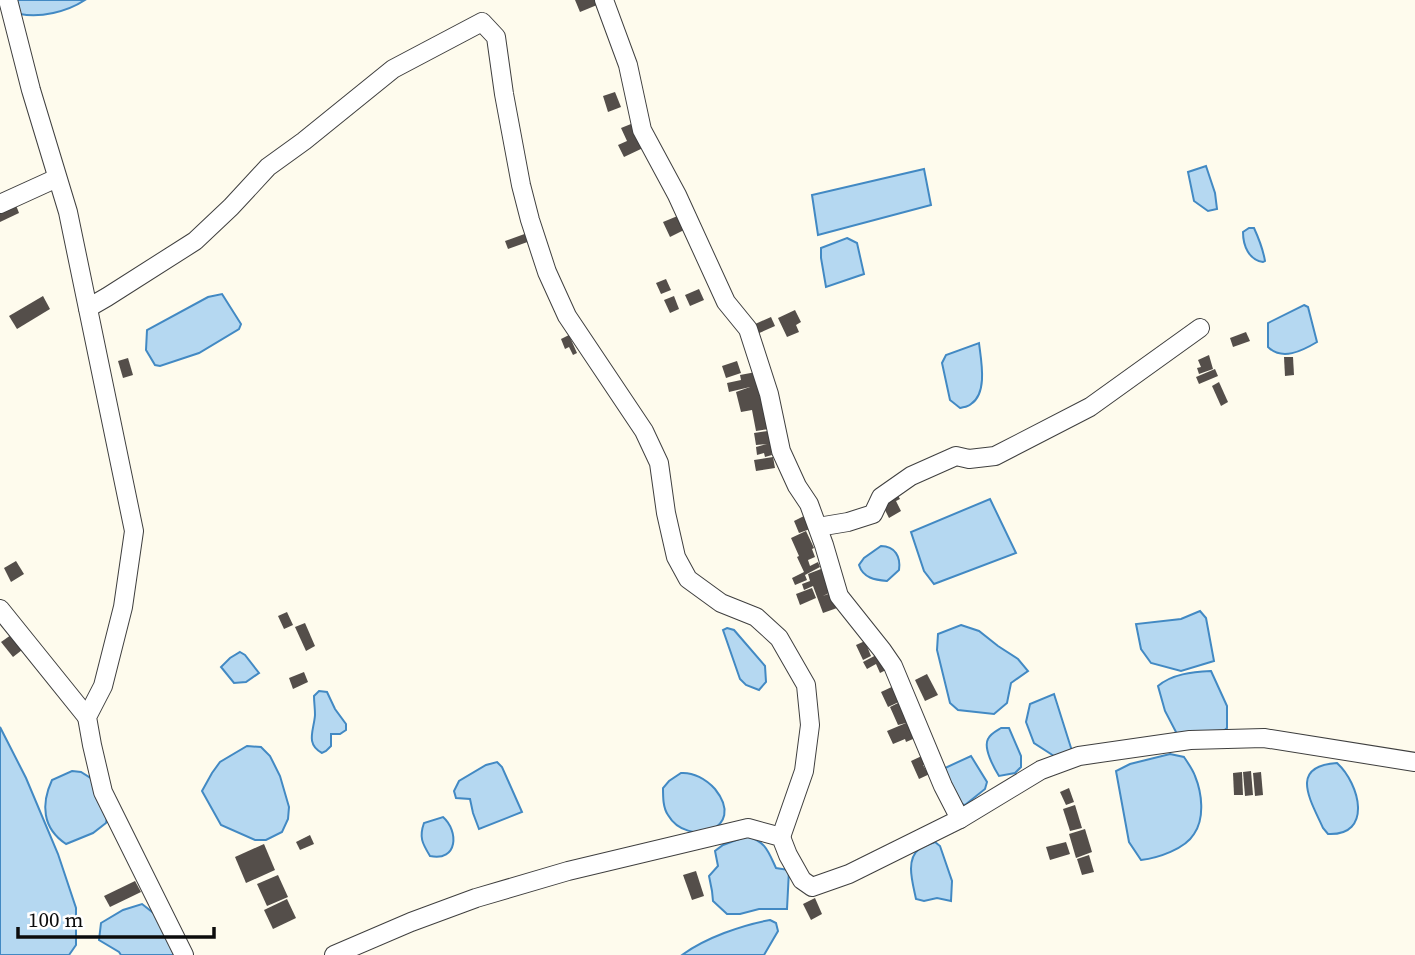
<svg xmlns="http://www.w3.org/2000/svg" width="1415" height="955" viewBox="0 0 1415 955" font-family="'Source Serif 4',serif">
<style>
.water{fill:#b5d8f1;stroke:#4289c3;stroke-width:2}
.building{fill:#544e4a}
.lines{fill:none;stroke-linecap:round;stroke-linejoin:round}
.minor-casing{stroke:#3f3f3f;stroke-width:20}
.minor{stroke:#fff;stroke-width:18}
</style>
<rect width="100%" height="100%" fill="#fefbed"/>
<g class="water">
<path d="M17,0H85C67,12 40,18 20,14Z"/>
<path d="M1206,166L1215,193L1217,209L1208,211L1194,201L1188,172Z"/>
<path d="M924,169L931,205L818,235L812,195Z"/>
<path d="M1249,228H1254C1259,239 1263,249 1265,261L1263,262C1249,260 1243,246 1243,232Z"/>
<path d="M847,238L857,243L864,274L826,287L821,258V248Z"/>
<path d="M222,294L241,324L239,329L199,353L160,366L155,365L146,350L147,330L208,297Z"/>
<path d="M1304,305L1308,307L1317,342C1302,351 1282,361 1268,347V323Z"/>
<path d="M979,343C981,360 988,393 971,404C968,407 963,407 960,408L950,400L942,363L946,355Z"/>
<path d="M990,499L1016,553L934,584L924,571L911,532Z"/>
<path d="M881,546C895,546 901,557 899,570L887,581C875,580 863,578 859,565L864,558Z"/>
<path d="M1200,611L1206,618L1214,661L1181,671L1151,663L1141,649L1136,624L1181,619Z"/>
<path d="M961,625L979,631L998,646L1018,659L1028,671L1011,683L1007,703L994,714L958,710L950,703L937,650L938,634Z"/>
<path d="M727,628L734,630L765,666L766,682L759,690L746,685L740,679L723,630Z"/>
<path d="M240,652L245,655L259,673L246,682L234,683L221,667L230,658Z"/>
<path d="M1211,671L1227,706V728L1221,733L1177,734L1165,711L1158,686C1172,674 1192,672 1211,671Z"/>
<path d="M319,691L327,692L335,709L346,724V730L340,734H331V746L326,751L322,753C305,744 314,730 315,715C315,708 314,702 314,696Z"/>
<path d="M1054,694L1072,751L1054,756L1034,743L1026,722L1030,704Z"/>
<path d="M0,727L26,778L58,854L76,908V945L69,955H0Z"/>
<path d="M1001,728H1009L1021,756V767L1015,773L999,776C994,768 983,748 988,739C990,734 996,731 1001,728Z"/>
<path d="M247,746L261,747L270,756L280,776L289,807L288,819L282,832L266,840H255L221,825L202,791L212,773L220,762Z"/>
<path d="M1170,754L1184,757C1188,763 1193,770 1195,776C1202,793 1205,818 1194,834C1185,849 1158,858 1141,860L1129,842L1116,771L1130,764Z"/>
<path d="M971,756L987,782L985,789L965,805L957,803L945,768Z"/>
<path d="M497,762L502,767L522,812L479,829L473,813L470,799L456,798L454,791L459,781L486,765Z"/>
<path d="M1337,763C1360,784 1373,836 1328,834L1323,828C1311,801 1288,766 1337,763Z"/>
<path d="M72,771L81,772L92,779L107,818L106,823L93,833L66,844C42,828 41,804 52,780Z"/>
<path d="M681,773C693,772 706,779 715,789C748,830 687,848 668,815C663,808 663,797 663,788L669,781Z"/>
<path d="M443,817C459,831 458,862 430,856C422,843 419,837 424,823Z"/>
<path d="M747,836C766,842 768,851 776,868L789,870L787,909H759L740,914H727L713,901L712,891L709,876L718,866L715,851L723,845Z"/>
<path d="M935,842L940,846L952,881L951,901L937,898L924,901L916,899C913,884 905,860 919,849C923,846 930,844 935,842Z"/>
<path d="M142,904L161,919L179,955H121L119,952L99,940L101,923L123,910Z"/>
<path d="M770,920L776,923L778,931L764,955H682C705,938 742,925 770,920Z"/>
</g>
<g class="building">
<path d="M575,0H595L597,5L580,12Z"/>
<path d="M615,92L621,107L608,112L603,96Z"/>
<path d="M631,124L643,148L624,157L618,145L627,141L621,128Z"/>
<path d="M14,200L19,213L0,222V207Z"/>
<path d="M680,215L686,229L670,237L663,222Z"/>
<path d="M530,232L533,240L508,249L505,241Z"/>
<path d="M666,279L671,290L661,294L656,283Z"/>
<path d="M699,289L704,300L690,306L685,295Z"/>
<path d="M43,296L50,309L17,329L9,316Z"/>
<path d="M674,296L679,309L670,313L664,300Z"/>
<path d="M795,310L801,322L796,325L799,332L787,337L778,318Z"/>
<path d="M771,317L775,326L757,334L753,325Z"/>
<path d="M1246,332L1250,341L1233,347L1230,338Z"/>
<path d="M569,335L577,353L573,355L569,347L565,349L561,339Z"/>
<path d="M1209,355L1213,369L1199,374L1197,368L1201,367L1198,360Z"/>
<path d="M1284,357H1293L1294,375L1285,376Z"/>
<path d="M128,358L133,375L123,378L118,361Z"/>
<path d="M737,361L741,373L726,378L722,366Z"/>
<path d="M1215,369L1218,376L1199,384L1196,377Z"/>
<path d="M756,372L757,386L763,408H765L769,429L756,431L752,410L741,412L736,392L750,387L729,392L727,383L741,380L740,375Z"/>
<path d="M1219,382L1228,402L1221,406L1212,386Z"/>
<path d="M768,431L772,455L765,457L764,453L757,455L756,447L767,444L756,445L754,433Z"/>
<path d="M773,457L775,468L756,471L754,460Z"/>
<path d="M896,492L900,499L896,501L901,511L889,518L880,500Z"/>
<path d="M804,516L810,529L799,533L794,521Z"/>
<path d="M806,531L814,548L812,549L815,557L808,560L810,566L818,562L820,567L805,575L807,580L795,585L792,578L804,572L797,557L799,556L791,538Z"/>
<path d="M16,561L24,574L11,582L4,568Z"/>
<path d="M821,569L831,592L823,596L831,593L837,608L823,613L813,586L804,590L802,584L810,581L808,574Z"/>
<path d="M812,588L816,598L800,605L796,594Z"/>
<path d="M287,612L293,625L284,629L278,616Z"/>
<path d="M305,623L315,646L306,651L295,627Z"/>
<path d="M11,635L22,650L13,657L1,642Z"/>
<path d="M865,641L871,656L863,660L856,645Z"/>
<path d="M880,653L888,669L880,673L876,664L867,669L863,662Z"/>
<path d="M304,672L308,682L293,689L289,678Z"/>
<path d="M927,674L938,695L925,701L915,680Z"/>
<path d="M896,685L903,700L888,707L881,692Z"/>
<path d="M904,700L920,736L906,742L905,739L893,744L887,731L906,723L898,725L890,707Z"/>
<path d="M926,754L930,762L923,765L926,770L932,767L934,772L919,779L911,761Z"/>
<path d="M1251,771L1253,795L1245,796L1243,772Z"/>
<path d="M1242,772L1243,795H1234L1233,773Z"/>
<path d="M1261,772L1263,795L1255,796L1253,773Z"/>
<path d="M1069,788L1074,802L1066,805L1060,792Z"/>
<path d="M1075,805L1082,828L1070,831L1063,809Z"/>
<path d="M1085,829L1092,852L1076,858L1069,834Z"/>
<path d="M310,835L314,844L300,850L296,842Z"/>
<path d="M1066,842L1070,854L1050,860L1046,847Z"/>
<path d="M264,844L275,870L246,883L235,857Z"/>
<path d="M1089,855L1094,872L1082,875L1077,859Z"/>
<path d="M696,871L704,896L692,900L683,875Z"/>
<path d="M278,875L288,897L267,906L257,884Z"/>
<path d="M135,881L141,892L110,907L104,896Z"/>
<path d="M815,898L822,914L811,920L803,904Z"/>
<path d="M287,899L296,918L273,929L264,910Z"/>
</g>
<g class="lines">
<g class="minor-casing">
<g id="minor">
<path d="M8,0L31,90L68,212L134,531L123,607L103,686L87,717L92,745L103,792L184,955"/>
<path d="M604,0L628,65L642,130L677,195L726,302L748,329L769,394L781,451L797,486L809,504L824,545L839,596L882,650L893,666L943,786L960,819"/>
<path d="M0,204L57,178"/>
<path d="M88,308L107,297L195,241L231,207L268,167L304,141L393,69L482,22L496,37L504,94L521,185L530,220L547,272L567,316L644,431L659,463L666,513L676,557L688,579L721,603L756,617L779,638L806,685L810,725L804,771L781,837"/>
<path d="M818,527L848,522L873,514L881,497L911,476L956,456L969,459L995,456L1090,407L1200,328"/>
<path d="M0,609L87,717"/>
<path d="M334,955L411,922L476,898L568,871L748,828L781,837L788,855L802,880L812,887L849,874L960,819L1041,770L1079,756L1190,740L1264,738L1415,762"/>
</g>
</g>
<use href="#minor" class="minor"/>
</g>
<path d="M18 927v10h196v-10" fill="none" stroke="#0c0c0c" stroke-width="3.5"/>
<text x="28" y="927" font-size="21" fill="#0c0c0c" stroke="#ffffff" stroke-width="5" paint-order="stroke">100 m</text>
</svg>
